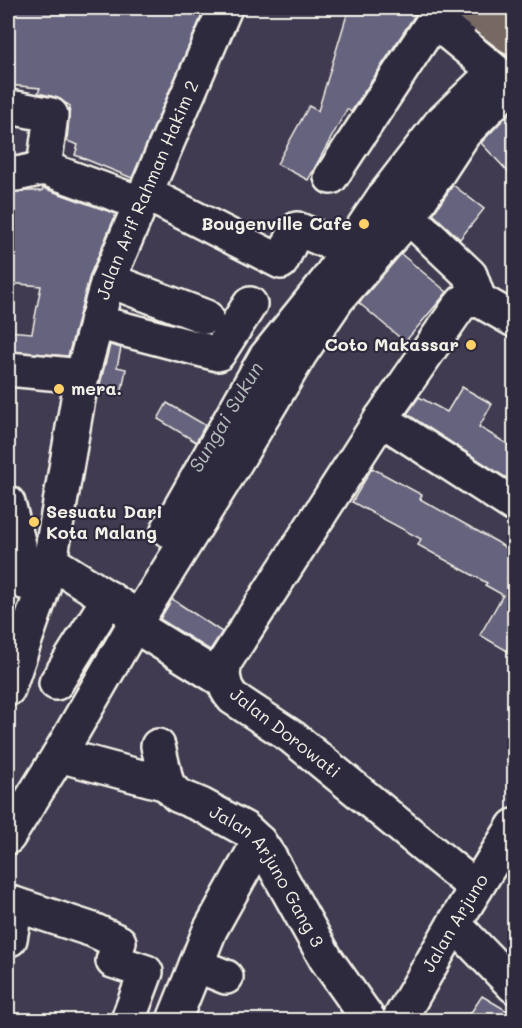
<svg xmlns="http://www.w3.org/2000/svg" width="522" height="1028" viewBox="0 0 522 1028" font-family="Mali,sans-serif">
<style>
.building{fill:#66647e;stroke:#f4f1e8;stroke-width:1.5}
.lines{fill:none;stroke-linecap:round;stroke-linejoin:round}
.minor-casing{stroke:#f4f1e8;stroke-width:38}
.major-casing{stroke:#f4f1e8;stroke-width:38}
.minor{stroke:#2f2a3d;stroke-width:33}
.major{stroke:#766964;stroke-width:33}
.poi-dot{fill:#ffd166;stroke:#2f2a3d;stroke-width:2}
.labels{text-anchor:middle;stroke-width:4.5;stroke-linejoin:round;paint-order:stroke}
.street-label{font-size:18px;fill:#f4f1e8;stroke:#2f2a3d}
.poi-label{font-size:18px;font-weight:bold;fill:#f4f1e8;stroke:#2f2a3d;text-anchor:end}
.water-label{font-size:20px;font-style:italic;fill:#b1baba;stroke:#2f2a3d}
</style>
<rect width="100%" height="100%" fill="#403b50"/>
<filter id="ink" filterUnits="userSpaceOnUse"><feTurbulence type="fractalNoise" baseFrequency=".0167" numOctaves="2"/><feDisplacementMap in="SourceGraphic" scale="12" xChannelSelector="R" yChannelSelector="G"/><feConvolveMatrix kernelMatrix="1 2 1 2 8 2 1 2 1" color-interpolation-filters="sRGB"/></filter>
<g filter="url(#ink)">
<g class="building">
<path d="M8,8H205L132,178L75,155L78,145L67,141L70,106L67,104L55,97L38,93L40,88L8,85Z"/>
<path d="M349,8H394L415,15L351,112L347,109L308,180L277,164L309,106L318,111Z"/>
<path d="M514,108V178L481,143Z"/>
<path d="M453,185L484,209L460,239L433,214Z"/>
<path d="M43,188L116,214L90,275L68,356L8,351V331L32,333L41,286L8,283V191H42Z"/>
<path d="M401,254L447,292L405,342L359,303Z"/>
<path d="M110,345L121,348L117,367L126,369L121,396L98,392Z"/>
<path d="M462,387L492,404L479,427L514,448V483L407,414L419,397L447,412Z"/>
<path d="M167,403L205,425L196,442L158,419Z"/>
<path d="M372,468L422,495L420,499L497,542L514,554V655L480,635L503,595L485,585L487,583L418,545L421,539L352,502Z"/>
<path d="M172,599L222,632L210,650L160,619Z"/>
<path d="M482,996L514,1015V1020H466Z"/>
</g>
<g class="lines">
<g class="minor-casing">
<g id="minor">
<path d="M15,108L51,115L44,168"/>
<path d="M8,172L17,174L44,168L140,203"/>
<path d="M331,177L442,8"/>
<path d="M145,193L281,262L297,229L348,250"/>
<path d="M393,202L470,275L479,300"/>
<path d="M108,280L206,317"/>
<path d="M96,322L218,354L250,304"/>
<path d="M8,369L82,376"/>
<path d="M381,419L514,505"/>
<path d="M8,503L19,545L23,582L43,588"/>
<path d="M168,530L265,358L327,281L385,195L439,125L495,71L450,34L472,8"/>
<path d="M50,561L138,617"/>
<path d="M134,625L224,681"/>
<path d="M56,683L109,598"/>
<path id="s1" d="M8,689L40,597L50,561L82,376L108,280L225,8"/>
<path id="s2" d="M158,746L167,784L177,795L201,805L245,829L259,842L270,858L326,959L369,1020"/>
<path d="M59,755L167,784"/>
<path d="M8,837L59,755L134,625L232,468L300,354L338,298L409,217L464,133L509,87L510,89"/>
<path d="M476,888L292,737L233,698C223,687 221,673 226,660L381,419L458,308L463,302L479,300L514,320"/>
<path d="M8,902L93,930L119,942L113,961L146,972L128,1020"/>
<path d="M454,924L514,986"/>
<path d="M10,939L16,905"/>
<path d="M196,965L226,977"/>
<path d="M174,1020L210,930L259,842"/>
<path id="s3" d="M399,1020L454,924L514,826"/>
</g>
</g>
<g class="major-casing">
<path id="major" d="M473,8L514,39"/>
</g>
<use href="#minor" class="minor"/>
<use href="#major" class="major"/>
</g>
</g>
<g class="poi-dot">
<circle cx="364" cy="224" r="6"/>
<circle cx="471" cy="345" r="6"/>
<circle cx="59" cy="389" r="6"/>
<circle cx="34" cy="522" r="6"/>
</g>
<g class="labels">
<g class="street-label">
<text dy="6" stroke="none"><textPath href="#s1" startOffset="520">Jalan Arif Rahman Hakim 2</textPath></text>
<text transform="translate(285 733) rotate(38)" y="6">Jalan Dorowati</text>
<text dy="6" stroke="none"><textPath href="#s2" startOffset="180">Jalan Arjuno Gang 3</textPath></text>
<text dy="6" stroke="none"><textPath href="#s3" startOffset="112">Jalan Arjuno</textPath></text>
</g>
<g class="poi-label">
<text x="352" y="230">Bougenville Cafe</text>
<text x="459" y="351">Coto Makassar</text>
<text x="71" y="395" text-anchor="start">mera.</text>
<text x="46" y="518" text-anchor="start">Sesuatu Dari<tspan x="46" dy="21">Kota Malang</tspan></text>
</g>
<g class="water-label">
<text transform="translate(226 417) rotate(-59)" y="7">Sungai Sukun</text>
</g>
</g>
<rect width="522" height="1028" fill="none" stroke="#2f2a3d" stroke-width="30"/>
<rect x="15" y="15" width="492" height="998" fill="none" stroke="#f4f1e8" stroke-width="2" filter="url(#ink)"/>
</svg>
